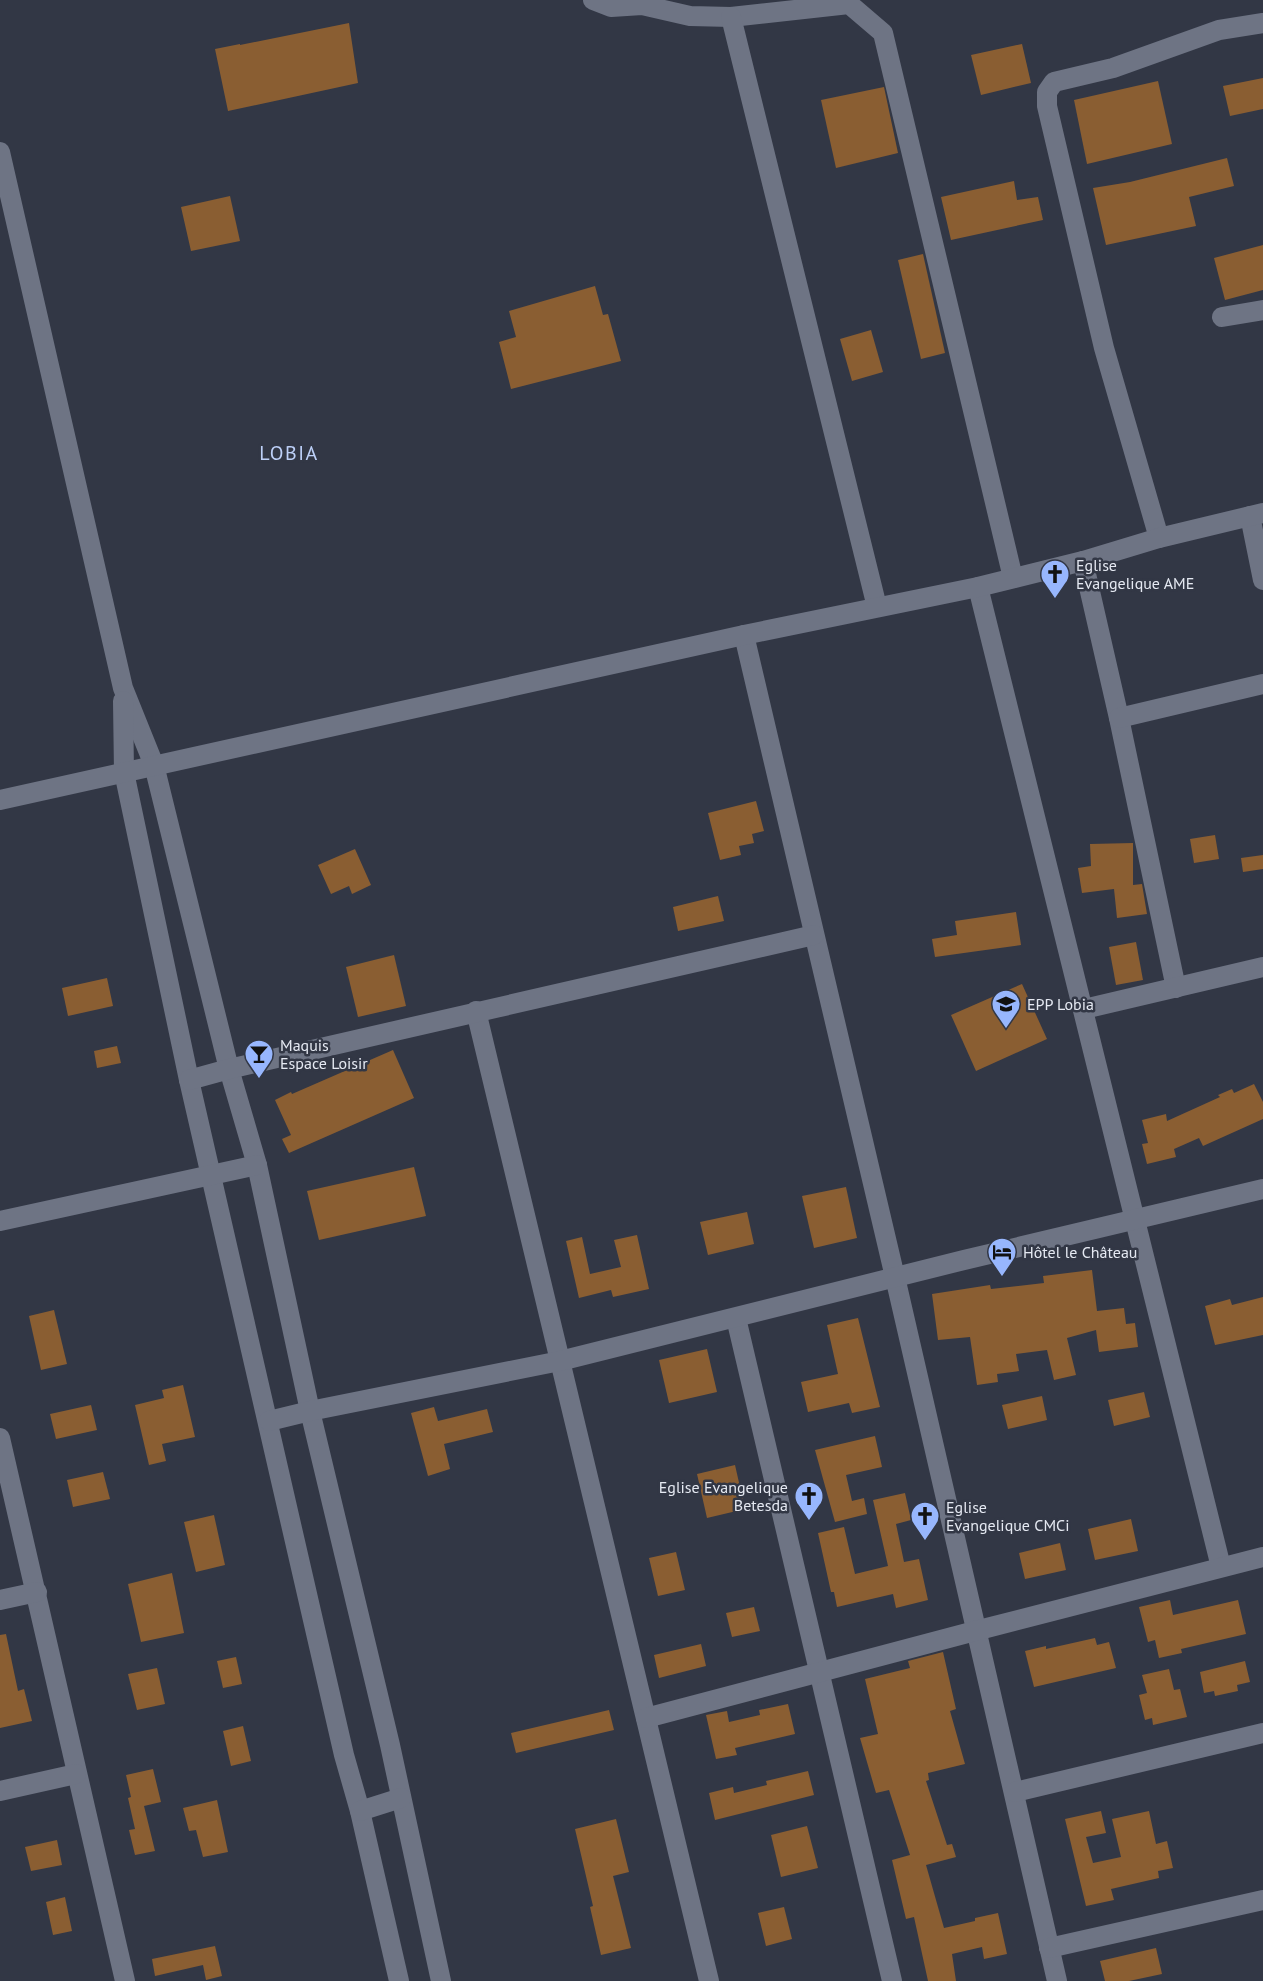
<svg xmlns="http://www.w3.org/2000/svg" width="1263" height="1981" viewBox="0 0 1263 1981" font-family="'PT Sans',sans-serif">
<style>
.building{fill:#8a5e32}
.lines{fill:none;stroke-linecap:round;stroke-linejoin:round}
.minor{stroke:#6e7484;stroke-width:20}
.labels{text-anchor:middle;stroke-width:5;stroke-linejoin:round;paint-order:stroke}
.poi-label{font-size:16px;fill:#e5e9f2;stroke:#323745;text-anchor:start}
.quarter-label{font-size:20px;letter-spacing:1.5px;fill:#bdd0f8;stroke:#323745}
</style>
<rect width="100%" height="100%" fill="#323745"/>
<g class="building">
<path d="M349,23L358,83L228,111L215,49L240,44V45Z"/>
<path d="M1022,44L1031,83L981,95L971,55Z"/>
<path d="M1263,78V109L1230,116L1223,86Z"/>
<path d="M1158,81L1172,144L1087,164L1074,100Z"/>
<path d="M884,87L898,153L836,168L821,100Z"/>
<path d="M1227,158L1234,186L1189,197L1196,226L1106,245L1093,188L1130,182Z"/>
<path d="M1014,181L1017,200L1038,197L1043,220L951,240L941,197Z"/>
<path d="M230,196L240,241L191,251L181,207Z"/>
<path d="M1263,245V290L1225,300L1214,258Z"/>
<path d="M923,254L945,353L921,359L898,260Z"/>
<path d="M595,286L603,315L608,314L621,361L511,389L499,342L516,337L509,311Z"/>
<path d="M871,330L883,372L852,381L840,339Z"/>
<path d="M756,801L764,831L752,834L754,843L739,846L741,855L720,860L708,813Z"/>
<path d="M1215,835L1219,859L1194,863L1190,839Z"/>
<path d="M1133,843V885L1142,884L1147,914L1117,918L1114,889L1082,893L1078,868L1091,866L1090,844Z"/>
<path d="M355,849L371,885L352,894L349,886L331,894L318,865Z"/>
<path d="M1263,855V869L1243,872L1241,858Z"/>
<path d="M718,896L724,921L678,931L673,907Z"/>
<path d="M1016,912L1021,945L935,957L932,939L957,935L955,921Z"/>
<path d="M1136,942L1143,980L1116,985L1109,947Z"/>
<path d="M394,955L406,1006L358,1017L346,967Z"/>
<path d="M107,978L113,1006L68,1016L62,988Z"/>
<path d="M1022,984L1047,1039L976,1071L951,1015Z"/>
<path d="M117,1046L121,1063L97,1068L94,1051Z"/>
<path d="M393,1050L414,1098L289,1153L282,1139L291,1135L275,1100L291,1092L292,1094Z"/>
<path d="M1254,1084L1263,1102V1119L1203,1146L1199,1138L1174,1149L1176,1157L1147,1164L1142,1144L1148,1143L1142,1120L1166,1114L1167,1121L1220,1097L1218,1095L1232,1089L1234,1093Z"/>
<path d="M414,1167L426,1216L319,1240L307,1191Z"/>
<path d="M846,1187L857,1238L814,1248L802,1196Z"/>
<path d="M747,1212L754,1244L708,1255L700,1222Z"/>
<path d="M637,1235L649,1289L613,1297L611,1290L579,1298L566,1241L582,1237L590,1274L621,1267L614,1240Z"/>
<path d="M1092,1270L1097,1311L1124,1308L1126,1324L1135,1323L1138,1347L1099,1352L1096,1330L1067,1338L1076,1375L1054,1380L1047,1350L1016,1354L1019,1371L997,1374L998,1382L977,1385L970,1337L938,1340L932,1294L990,1285L991,1289L1044,1283L1043,1276Z"/>
<path d="M1263,1297V1335L1215,1345L1205,1306L1230,1299L1232,1305Z"/>
<path d="M54,1310L67,1364L41,1370L29,1316Z"/>
<path d="M858,1318L880,1407L852,1413L849,1403L808,1412L801,1382L838,1374L827,1325Z"/>
<path d="M707,1349L717,1392L669,1403L659,1360Z"/>
<path d="M183,1385L195,1437L162,1444L166,1461L149,1465L135,1405L164,1398L162,1390Z"/>
<path d="M1144,1392L1150,1417L1114,1426L1108,1400Z"/>
<path d="M1042,1396L1047,1420L1008,1429L1002,1405Z"/>
<path d="M91,1405L97,1430L56,1439L50,1414Z"/>
<path d="M434,1407L438,1421L487,1409L493,1432L444,1444L450,1469L428,1476L411,1413Z"/>
<path d="M875,1436L882,1467L846,1475L852,1501L864,1498L867,1514L835,1522L815,1450Z"/>
<path d="M735,1465L745,1509L707,1518L697,1474Z"/>
<path d="M103,1472L110,1499L73,1507L67,1480Z"/>
<path d="M905,1493L911,1520L896,1524L904,1562L919,1559L928,1600L896,1608L893,1594L837,1607L834,1592H831L818,1533L844,1527L855,1574L888,1566L873,1500Z"/>
<path d="M214,1515L225,1565L196,1572L184,1522Z"/>
<path d="M1131,1519L1138,1551L1095,1560L1088,1529Z"/>
<path d="M1060,1543L1066,1570L1025,1579L1019,1553Z"/>
<path d="M676,1552L685,1590L658,1596L649,1558Z"/>
<path d="M172,1573L184,1633L141,1642L128,1584Z"/>
<path d="M1170,1600L1173,1615L1238,1600L1246,1634L1181,1649L1182,1653L1159,1658L1155,1640L1148,1642L1139,1607Z"/>
<path d="M754,1607L760,1631L732,1637L726,1613Z"/>
<path d="M6,1634L18,1691L24,1689L32,1721L0,1728V1635Z"/>
<path d="M1095,1638L1097,1645L1109,1642L1116,1668L1034,1687L1025,1651L1046,1646V1649Z"/>
<path d="M701,1644L706,1666L659,1678L654,1655Z"/>
<path d="M943,1652L956,1709L950,1711L965,1764L928,1773L929,1780L926,1781L947,1845L952,1844L956,1857L926,1865L944,1928L975,1921V1918L998,1913L1007,1954L984,1959L982,1947L952,1954L956,1981H928L914,1917L906,1919L892,1860L910,1855L889,1790L876,1793L860,1738L878,1734L865,1679L910,1668L908,1661Z"/>
<path d="M236,1657L242,1684L223,1688L217,1661Z"/>
<path d="M1245,1661L1250,1682L1237,1685L1238,1691L1215,1696L1214,1691L1204,1693L1200,1672Z"/>
<path d="M157,1668L165,1704L137,1710L128,1674Z"/>
<path d="M1169,1669L1174,1690L1180,1689L1187,1717L1153,1725L1152,1718L1145,1720L1139,1695L1147,1693L1142,1675Z"/>
<path d="M788,1704L795,1734L735,1748L737,1755L716,1759L706,1715L727,1711L729,1722L760,1715L759,1710Z"/>
<path d="M609,1710L614,1730L516,1753L511,1733Z"/>
<path d="M243,1726L251,1761L231,1766L223,1731Z"/>
<path d="M153,1769L161,1802L144,1806L155,1851L135,1855L129,1830L135,1829L128,1798L131,1797L126,1775Z"/>
<path d="M808,1771L814,1795L715,1820L709,1793L733,1787L734,1793L767,1785L766,1781Z"/>
<path d="M217,1800L228,1852L203,1857L196,1830L189,1831L183,1808Z"/>
<path d="M1101,1811L1106,1833L1086,1837L1093,1863L1121,1857L1112,1819L1149,1811L1156,1844L1167,1841L1173,1868L1158,1871L1159,1878L1111,1889L1114,1900L1086,1906L1065,1819Z"/>
<path d="M616,1819L629,1872L613,1876L631,1948L601,1955L590,1907L593,1906L575,1829Z"/>
<path d="M807,1826L818,1868L781,1877L771,1835Z"/>
<path d="M57,1840L62,1865L31,1871L25,1847Z"/>
<path d="M65,1897L72,1931L53,1935L46,1902Z"/>
<path d="M784,1907L792,1939L766,1946L758,1913Z"/>
<path d="M215,1946L222,1976L206,1980L203,1965L155,1976L152,1959Z"/>
<path d="M1156,1948L1162,1974L1129,1981H1105L1100,1961Z"/>
</g>
<g class="lines">
<g class="minor">
<path d="M593,0L611,7L642,5L690,16L731,17L849,4L883,33L1013,578"/>
<path d="M731,17L877,607"/>
<path d="M0,152L123,688L154,765L229,1069L257,1165L310,1411L390,1745L441,1981"/>
<path d="M1222,317L1263,310"/>
<path d="M1250,516L1263,580"/>
<path d="M1159,538L1104,348L1047,106V92L1054,82L1113,68L1219,30L1263,23"/>
<path d="M1083,561L1119,718L1176,988"/>
<path d="M978,587L1221,1567"/>
<path d="M744,635L895,1277L1057,1981"/>
<path d="M123,701L124,772L189,1080L344,1755L360,1811L399,1981"/>
<path d="M1119,718L1263,684"/>
<path d="M0,800L744,635L978,587L1083,561L1159,538L1263,513"/>
<path d="M1084,1009L1263,967"/>
<path d="M476,1011L709,1981"/>
<path d="M189,1080L229,1069L814,935"/>
<path d="M0,1221L257,1165"/>
<path d="M736,1318L892,1981"/>
<path d="M269,1421L310,1411L560,1361L964,1260L1263,1189"/>
<path d="M0,1438L125,1981"/>
<path d="M0,1600L37,1592"/>
<path d="M646,1718L975,1631L1263,1557"/>
<path d="M0,1791L76,1774"/>
<path d="M1015,1792L1263,1733"/>
<path d="M360,1811L401,1798"/>
<path d="M1049,1948L1263,1900"/>
</g>
</g>
<defs>
<g id="church-pin" transform="scale(1.5)"><path d="M0 17L-7.5 6A9.5 9.5 0 1 1 7.5 6Z" fill="#97b6fd" stroke="#323745"/><path d="M-1.2-6h2.4v3.5h3.3v2.4h-3.3V6h-2.4V-.1h-3.3v-2.4h3.3Z" fill="#111"/></g>
<g id="school-pin" transform="scale(1.5)"><path d="M0 17L-7.5 6A9.5 9.5 0 1 1 7.5 6Z" fill="#97b6fd" stroke="#323745"/><path d="M0-5L7-2L0 1L-7-2ZM-4 1L0 2.5L4 1V4Q0 6-4 4Z" fill="#111"/></g>
<g id="bar-pin" transform="scale(1.5)"><path d="M0 17L-7.5 6A9.5 9.5 0 1 1 7.5 6Z" fill="#97b6fd" stroke="#323745"/><path d="M-6-5H6L.8 .8V4.5H3.5V6h-7V4.5H-.8V.8Z" fill="#111"/></g>
<g id="hotel-pin" transform="scale(1.5)"><path d="M0 17L-7.5 6A9.5 9.5 0 1 1 7.5 6Z" fill="#97b6fd" stroke="#323745"/><path d="M-6-4.5h1.5V1H6V5H4.5V3h-9V5H-6ZM-4 0a1.8 1.8 0 1 1 3.6 0ZM.5 0V-2.5h3Q6-2.5 6 0Z" fill="#111"/></g>
</defs>
<g fill-rule="evenodd">
<use href="#church-pin" x="1055" y="574"/>
<use href="#school-pin" x="1006" y="1004"/>
<use href="#bar-pin" x="259" y="1054"/>
<use href="#hotel-pin" x="1002" y="1252"/>
<use href="#church-pin" x="809" y="1496"/>
<use href="#church-pin" x="925" y="1516"/>
</g>
<g class="labels">
<g class="poi-label">
<text x="1076" y="571">Eglise<tspan x="1076" dy="18">Evangelique AME</tspan></text>
<text x="1027" y="1010">EPP Lobia</text>
<text x="280" y="1051">Maquis<tspan x="280" dy="18">Espace Loisir</tspan></text>
<text x="1023" y="1258">Hôtel le Château</text>
<text x="788" y="1493" text-anchor="end">Eglise Evangelique<tspan x="788" dy="18">Betesda</tspan></text>
<text x="946" y="1513">Eglise<tspan x="946" dy="18">Evangelique CMCi</tspan></text>
</g>
<g class="quarter-label">
<text x="289" y="460">LOBIA</text>
</g>
</g>
</svg>
